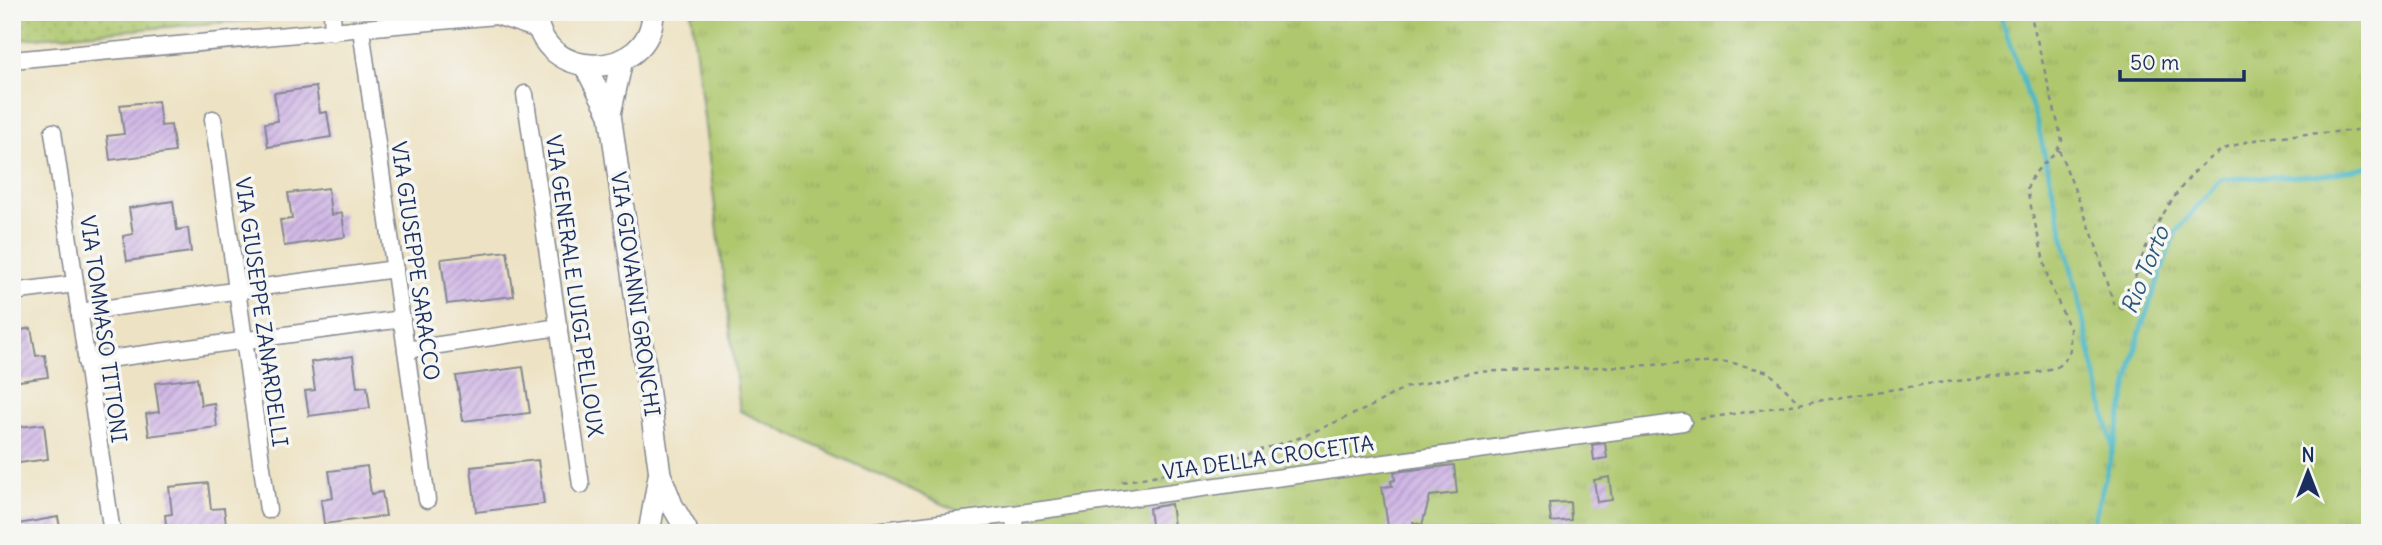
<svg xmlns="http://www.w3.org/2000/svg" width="2382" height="545" viewBox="0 0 2382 545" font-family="Delius,sans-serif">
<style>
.grass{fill:url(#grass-dots);stroke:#657c66;stroke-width:2}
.park{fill:url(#park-tufts);stroke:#657c66;stroke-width:2}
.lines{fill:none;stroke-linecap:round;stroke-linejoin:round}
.stream{stroke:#4bb8c6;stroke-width:5}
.building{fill:url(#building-hatch)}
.street-casing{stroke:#848890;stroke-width:19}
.secondary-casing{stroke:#848890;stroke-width:24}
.path{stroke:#848890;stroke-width:2.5;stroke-dasharray:5 5;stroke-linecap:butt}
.street{stroke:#fff;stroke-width:16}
.secondary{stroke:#fff;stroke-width:21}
.labels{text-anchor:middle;stroke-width:7;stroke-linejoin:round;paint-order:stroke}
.street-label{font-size:21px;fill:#1b2f5e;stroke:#f6f6f2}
.water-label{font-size:23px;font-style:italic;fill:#29587d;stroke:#f6f6f2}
</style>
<defs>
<pattern id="grass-dots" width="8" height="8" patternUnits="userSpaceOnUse" patternTransform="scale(1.75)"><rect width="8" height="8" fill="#afc86e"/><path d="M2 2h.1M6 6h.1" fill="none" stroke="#96ac62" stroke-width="1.8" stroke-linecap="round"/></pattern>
<pattern id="park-tufts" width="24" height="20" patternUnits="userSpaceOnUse" patternTransform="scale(1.75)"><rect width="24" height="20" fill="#afc86e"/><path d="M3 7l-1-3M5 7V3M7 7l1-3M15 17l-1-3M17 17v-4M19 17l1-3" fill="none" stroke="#96ac62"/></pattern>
<pattern id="building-hatch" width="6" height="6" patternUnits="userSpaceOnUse" patternTransform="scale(1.75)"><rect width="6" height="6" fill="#cfb4e5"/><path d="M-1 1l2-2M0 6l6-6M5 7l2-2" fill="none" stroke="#a793bd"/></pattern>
</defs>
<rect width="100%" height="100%" fill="#f6f6f2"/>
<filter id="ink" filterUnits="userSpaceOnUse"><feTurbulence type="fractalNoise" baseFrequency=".0143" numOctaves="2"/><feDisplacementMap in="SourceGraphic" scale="14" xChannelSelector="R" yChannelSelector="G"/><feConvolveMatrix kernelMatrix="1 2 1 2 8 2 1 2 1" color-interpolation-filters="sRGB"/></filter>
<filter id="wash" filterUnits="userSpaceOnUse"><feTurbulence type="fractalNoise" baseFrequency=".00686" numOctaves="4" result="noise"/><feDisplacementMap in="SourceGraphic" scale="28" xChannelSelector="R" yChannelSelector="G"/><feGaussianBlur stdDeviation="1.57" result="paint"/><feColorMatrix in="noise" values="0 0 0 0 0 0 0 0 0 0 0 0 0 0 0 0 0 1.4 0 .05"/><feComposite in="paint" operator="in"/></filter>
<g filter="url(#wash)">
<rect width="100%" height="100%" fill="#ede2c3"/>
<g class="grass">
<path d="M12,12H322V14L12,40Z"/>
<path d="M990,523L1002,533H906Z"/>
</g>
<path class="park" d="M691,12H2370V533H1006L740,411Z"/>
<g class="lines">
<g class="stream">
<path d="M1999,12L2037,122L2113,449"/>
<path d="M2090,533L2113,450L2140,331L2175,233L2220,179L2327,175L2370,166"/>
</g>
</g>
<g id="blocks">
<g class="building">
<path d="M316,87L320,113L327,112L331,137L268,147L265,123L278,121L274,93Z"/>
<path d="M158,101L161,126L171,125L175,152L110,160L107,136L124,134L120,105Z"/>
<path d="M328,188L331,215L342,213L345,237L284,246L280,220L292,219L288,193Z"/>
<path d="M173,201L177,230L188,228L191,252L127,261L123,236L133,234L129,208Z"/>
<path d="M507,251L514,296L447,304L441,259Z"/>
<path d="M31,328L36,356L45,355L48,377L12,382V332Z"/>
<path d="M353,356L357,387L367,386L370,408L309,416L305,391L315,390L311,362Z"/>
<path d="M523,367L530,413L463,421L456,376Z"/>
<path d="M197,378L201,405L214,403L217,427L149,436L146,414L159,412L155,383Z"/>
<path d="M44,424L48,459L12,464V428Z"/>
<path d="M1605,443L1607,458L1594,460L1592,445Z"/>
<path d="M538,460L544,504L476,512L471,467Z"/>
<path d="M1454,465L1457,493L1430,496L1422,525L1413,522L1414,533H1389L1382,487L1392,486L1391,481L1395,480L1394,472Z"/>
<path d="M367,466L371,494L382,492L386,516L324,524L321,500L333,498L329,471Z"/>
<path d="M1609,477L1612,500L1597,502L1594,480Z"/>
<path d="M208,483L211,509L224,508L227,533H167L165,515L172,514L169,487Z"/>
<path d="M1570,502L1571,520L1551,522L1549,503Z"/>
<path d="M1171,504L1175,533H1152L1149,508Z"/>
<path d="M58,517L61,533H12V525Z"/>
</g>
</g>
</g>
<g filter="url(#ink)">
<use href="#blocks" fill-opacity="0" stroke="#848890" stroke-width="2"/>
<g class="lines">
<g class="street-casing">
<g id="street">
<path d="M332,12L333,32"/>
<path d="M496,16L541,31"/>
<path d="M361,29L427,500"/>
<path d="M12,60L496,16L506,12"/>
<path d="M525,94L581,485"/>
<path d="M213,119L268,510"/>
<path d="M53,132L112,533"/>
<path d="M12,292L75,284"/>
<path d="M79,312L395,269"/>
<path d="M406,350L559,327"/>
<path d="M86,362L402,319"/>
<path d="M1013,514L1016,533"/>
<path d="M859,533L1013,514L1683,422"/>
</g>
</g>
<g class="secondary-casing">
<g id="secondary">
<path d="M536,12C539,84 652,82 653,12"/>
<path d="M585,66L610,114L660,474L672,505L686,529"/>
<path d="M610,114L622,60"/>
<path d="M649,533L659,476"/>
</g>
</g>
<g class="path">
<path d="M2059,150L2093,236L2115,306L2124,310C2132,289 2138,266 2147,245C2161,213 2194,161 2227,148C2272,131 2324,136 2370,128"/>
<path d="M1700,419L1928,384L2034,373L2057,367L2065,360L2070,350V329L2049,282L2027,190C2034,163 2054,163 2062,140L2030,12"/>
<path d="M1122,482L1218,463L1299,438L1370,407L1404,388L1473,372L1729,362L1769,372L1798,402"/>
</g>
<use href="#street" class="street"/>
<use href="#secondary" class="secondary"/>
</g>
</g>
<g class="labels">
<g class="street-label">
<text transform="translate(415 261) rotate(82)" y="7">VIA GIUSEPPE SARACCO</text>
<text transform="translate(574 286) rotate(82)" y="7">VIA GENERALE LUIGI PELLOUX</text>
<text transform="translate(635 294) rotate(82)" y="7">VIA GIOVANNI GRONCHI</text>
<text transform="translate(261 312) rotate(82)" y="7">VIA GIUSEPPE ZANARDELLI</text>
<text transform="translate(103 329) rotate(82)" y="7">VIA TOMMASO TITTONI</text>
<text transform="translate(1268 458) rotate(-8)" y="7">VIA DELLA CROCETTA</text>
</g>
<g class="water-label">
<text transform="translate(2145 270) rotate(-68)" y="8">Rio Torto</text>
</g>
</g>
<rect width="2382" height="545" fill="none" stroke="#f6f6f2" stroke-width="42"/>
<g transform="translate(2308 472)" stroke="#f6f6f2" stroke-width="5" paint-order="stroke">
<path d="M0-5L12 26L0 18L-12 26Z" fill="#1b2f5e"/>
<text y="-10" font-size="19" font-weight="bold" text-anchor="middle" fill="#1b2f5e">N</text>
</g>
<path d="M2120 70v10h124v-10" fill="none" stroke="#1b2f5e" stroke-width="3.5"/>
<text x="2130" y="70" font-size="21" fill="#1b2f5e" stroke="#f6f6f2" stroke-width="5" paint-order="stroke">50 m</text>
</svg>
